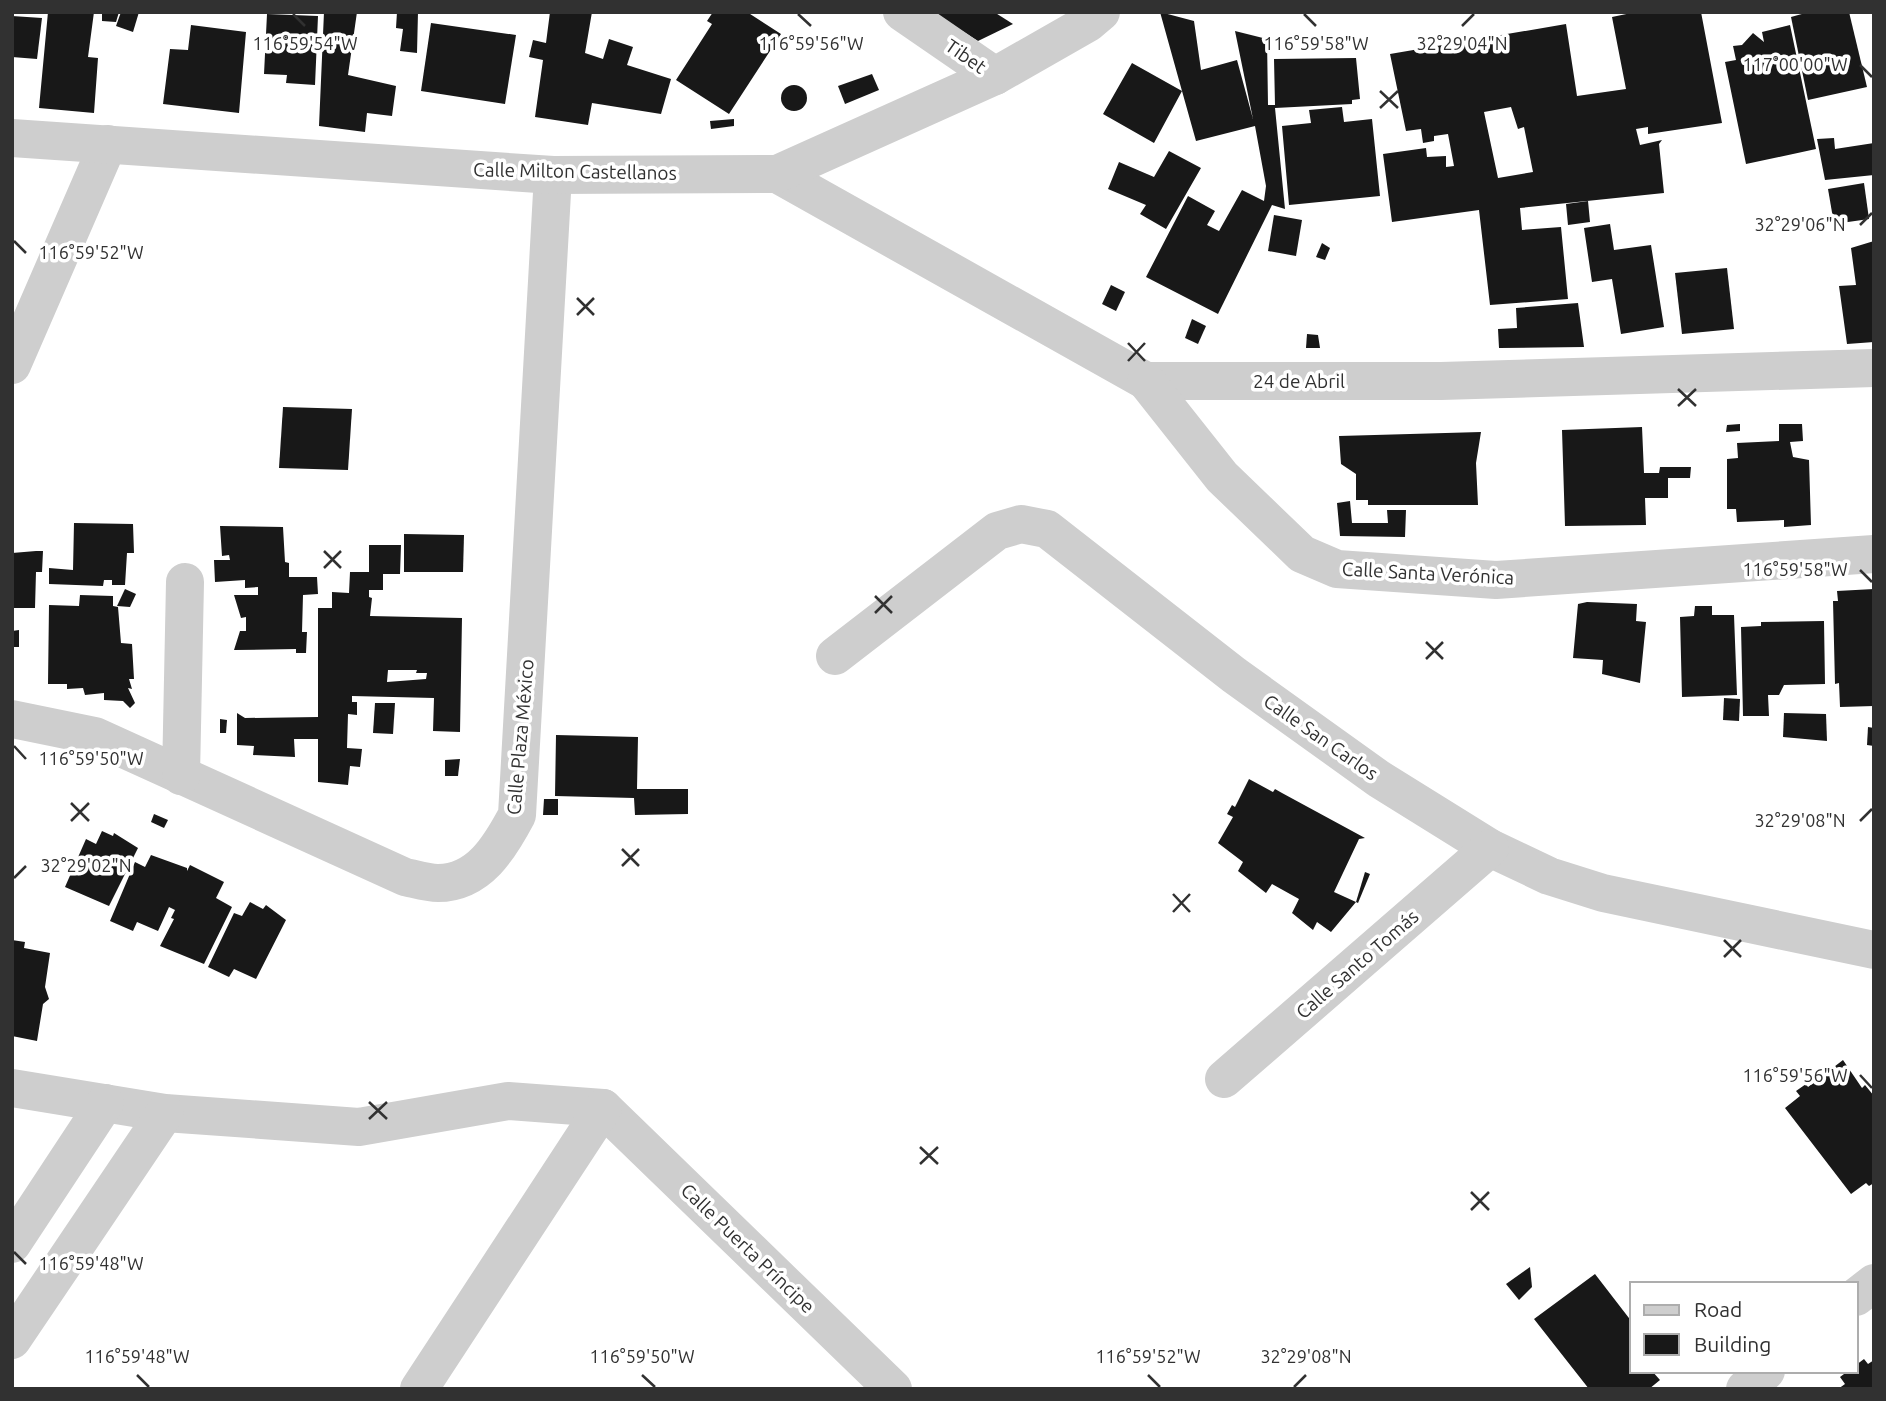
<svg xmlns="http://www.w3.org/2000/svg" width="1886" height="1401" viewBox="0 0 1886 1401" font-family="Ubuntu,sans-serif">
<style>
.building{fill:#181818;fill-rule:evenodd}
.lines{fill:none;stroke-linecap:round;stroke-linejoin:round}
.minor{stroke:#cecece;stroke-width:38}
.tertiary{stroke:#cecece;stroke-width:38}
.ticks{fill:none;stroke:#313131;stroke-width:2.5}
.labels{text-anchor:middle;stroke-width:7;stroke-linejoin:round;paint-order:stroke}
.street-label{font-size:19px;fill:#313131;stroke:#fff}
.ticks-label{font-size:18px;text-anchor:middle;fill:#313131;stroke:#fff;stroke-width:7;stroke-linejoin:round;paint-order:stroke}
</style>
<rect width="100%" height="100%" fill="#fff"/>
<g class="building">
<path d="M48,12H94L88,57L98,58L94,113L39,108Z"/>
<path d="M102,12H119L116,22L102,21Z"/>
<path d="M121,12H139L133,32L116,26Z"/>
<path d="M324,12H357L348,75L396,86L392,116L367,113L365,132L319,126Z"/>
<path d="M397,12H418L417,53L400,51L403,29L396,28Z"/>
<path d="M550,12H592L585,53L603,59L609,39L633,47L627,65L671,79L661,114L592,103L588,125L535,117L543,60L529,57L533,40L546,43Z"/>
<path d="M713,12H747L781,34L729,114L676,80L712,24L707,21Z"/>
<path d="M932,12H994L1013,24L978,41Z"/>
<path d="M1160,12L1194,21L1201,70L1237,60L1253,119L1235,31L1267,39L1268,105H1275L1274,59L1356,58L1360,99L1352,100V104L1275,108L1285,209L1272,205L1218,314L1146,277L1188,196L1215,211L1207,225L1219,231L1242,190L1264,201L1266,186L1255,126L1196,141L1182,91L1154,143L1103,114L1132,63L1182,91Z"/>
<path d="M1636,12H1701L1722,123L1648,134V127L1636,129L1640,145L1662,140L1659,144L1664,193L1520,208L1522,230L1561,227L1568,299L1490,305L1479,210L1392,222L1383,154L1426,148L1427,157L1446,156V167L1454,166L1448,134L1434,136V141L1423,143L1421,129L1406,131L1390,54L1566,24L1577,96L1626,89L1612,17ZM1511,107L1518,129L1524,127L1533,172L1498,178L1484,112Z"/>
<path d="M1849,12L1867,87L1808,100L1791,17L1809,12Z"/>
<path d="M267,14L318,16L315,85L286,83L287,75L264,74Z"/>
<path d="M12,16L42,18L37,59L12,57Z"/>
<path d="M431,23L516,35L505,104L421,91Z"/>
<path d="M191,25L246,32L239,113L163,104L170,49L188,50Z"/>
<path d="M1790,25L1816,149L1746,164L1725,62L1736,60L1733,46L1742,45L1753,33L1764,42L1762,32Z"/>
<path d="M872,74L879,90L845,104L838,86Z"/>
<circle cx="794" cy="98" r="13"/>
<path d="M1342,107L1344,122L1372,119L1380,196L1289,205L1282,126L1311,123L1309,110Z"/>
<path d="M734,119V126L711,129L710,121Z"/>
<path d="M1834,138L1835,149L1874,143V175L1825,180L1817,139Z"/>
<path d="M1169,151L1201,168L1166,229L1140,214L1146,205L1108,189L1119,162L1154,177Z"/>
<path d="M1864,183L1869,219L1834,224L1828,189Z"/>
<path d="M1588,201L1590,222L1568,225L1566,204Z"/>
<path d="M1274,215L1302,220L1296,256L1268,251Z"/>
<path d="M1610,224L1614,250L1651,245L1664,327L1621,334L1612,279L1592,282L1584,228Z"/>
<path d="M1874,241V342L1847,344L1839,286L1856,285L1851,248Z"/>
<path d="M1322,243L1330,248L1325,260L1316,257Z"/>
<path d="M1727,268L1734,329L1682,334L1675,273Z"/>
<path d="M1111,285L1125,292L1116,311L1102,304Z"/>
<path d="M1578,303L1584,347L1499,348L1498,329L1517,328L1516,308Z"/>
<path d="M1192,319L1206,326L1198,344L1185,338Z"/>
<path d="M1307,334L1318,335L1320,348H1306Z"/>
<path d="M283,407L352,409L348,470L279,468Z"/>
<path d="M1740,424V431L1726,432L1727,425Z"/>
<path d="M1779,424H1802L1803,441L1790,442L1793,457L1809,460L1811,525L1784,527V520L1737,522L1736,509H1727V459L1738,458L1737,443L1779,441Z"/>
<path d="M1642,427L1644,473H1659L1660,467H1691L1690,478H1668V498H1645L1646,525L1565,526L1562,430Z"/>
<path d="M1481,432L1476,463L1478,505H1368V500H1356V474L1341,464L1339,436Z"/>
<path d="M1350,501L1352,523H1388L1387,510H1406L1405,537L1340,536L1337,503Z"/>
<path d="M74,523L133,524L134,553H127L125,585H112V580H104L103,586L49,584V568L73,570Z"/>
<path d="M220,526L283,527L285,562L289,563V577H317L318,594L303,595L302,632H307L306,653H296V649L234,650L240,631H246V617L241,618L234,595H258V587L245,588V580L215,582L214,560H230L229,555L222,556Z"/>
<path d="M404,534L464,535L463,572H404Z"/>
<path d="M369,545H401L400,574H383V590H369V597L372,598L370,616L462,618L460,732L433,731L434,698L352,696V702H357V715L348,714L347,748L362,749L360,767L350,766L348,785L318,782V739H294L295,757L253,755L254,746L237,745V713L245,718L318,717V608H332V592L349,593L350,572H369ZM388,670H417L416,673H427L426,679L387,682Z"/>
<path d="M36,551H43L42,572H36L35,608H12V553Z"/>
<path d="M125,589L136,594L130,607L117,606Z"/>
<path d="M1874,589V706L1840,707L1839,683L1835,684L1833,601H1838L1837,591Z"/>
<path d="M80,595L113,596V606L118,607L121,643L132,644L134,679H129L132,689L128,688L135,703L130,708L123,701L104,700V693L85,695L83,688L67,689V684H48L49,605L79,606Z"/>
<path d="M1587,602L1637,604L1636,621L1646,622L1640,683L1602,674L1603,660L1573,658L1578,604Z"/>
<path d="M1695,606H1712V615H1734L1737,695L1682,697L1680,617L1694,616Z"/>
<path d="M1824,621L1825,684L1784,685L1779,695H1768L1769,716H1743L1741,627L1761,626V622Z"/>
<path d="M19,630V647H12V631Z"/>
<path d="M1724,698L1740,699L1739,721L1723,720Z"/>
<path d="M375,703H395L393,734L373,733Z"/>
<path d="M1784,713L1826,714L1827,741L1783,737Z"/>
<path d="M220,719L227,720L226,733H220Z"/>
<path d="M1868,727L1874,728V746L1867,745Z"/>
<path d="M556,735L638,737L637,789H688V814L635,815L634,798L555,796Z"/>
<path d="M460,759L458,776H445V760Z"/>
<path d="M1249,779L1273,792L1275,789L1282,793L1365,838L1359,839L1334,892L1356,902L1331,932L1317,922L1313,930L1292,913L1299,899L1272,884L1266,893L1238,871L1243,862L1218,843L1233,817L1227,814L1232,805L1235,807Z"/>
<path d="M544,799H558V815H543Z"/>
<path d="M154,814L168,820L164,828L151,822Z"/>
<path d="M102,831L113,836L114,833L138,848L109,906L65,887L86,839L96,844Z"/>
<path d="M151,855L187,868V871L190,865L224,882L216,898L232,907L204,964L160,946L174,919L171,918L175,910L169,907L158,931L137,922L133,931L110,921L135,862L145,867Z"/>
<path d="M1365,872L1370,874L1358,903L1356,902Z"/>
<path d="M250,902L263,909L266,905L286,920L256,979L234,969L229,977L208,967L234,913L242,916Z"/>
<path d="M12,940L25,942L24,948L50,953L45,987L49,999L43,1004L37,1041L12,1036Z"/>
<path d="M1843,1060L1862,1088L1865,1085L1874,1096V1183L1869,1186L1866,1183L1851,1194L1785,1108L1800,1096L1796,1091L1806,1084L1808,1087Z"/>
<path d="M1530,1267L1532,1287L1519,1300L1506,1284Z"/>
<path d="M1595,1274L1632,1322V1371H1652L1660,1380L1649,1389H1589L1534,1319Z"/>
<path d="M1864,1359L1868,1364L1874,1360V1389H1838L1845,1384L1840,1377L1848,1371H1856V1365Z"/>
</g>
<g class="lines">
<g class="minor">
<path d="M777,174L1146,381H1441L1874,368"/>
<path d="M12,365L108,144"/>
<path d="M1146,381L1222,477L1302,554L1337,569L1496,580L1874,554"/>
<path d="M835,656L997,531L1021,524L1047,529L1234,675L1379,779L1490,848L1549,876L1603,893L1874,950"/>
<path d="M12,719L95,736L405,877C415,879 427,883 438,883C479,883 500,847 517,815L553,175"/>
<path d="M181,776L185,582"/>
<path d="M1224,1079L1490,848"/>
<path d="M12,1088L165,1113L359,1127L508,1101L603,1108L893,1389"/>
<path d="M1856,1297L1874,1283"/>
<path d="M419,1389L603,1108"/>
<path d="M1745,1389L1766,1371"/>
</g>
<g class="tertiary">
<path d="M902,12L995,76"/>
<path d="M12,138L553,175L777,174L995,76L1088,23L1101,12"/>
<path d="M12,1244L105,1103"/>
<path d="M12,1340L165,1113"/>
</g>
</g>
<path class="ticks" d="M293,14L305,26M798,14L811,26M1304,14L1316,26M1462,26L1474,14M1860,65L1872,77M1380,91L1398,108M1380,108L1398,91M1860,225L1872,213M14,241L26,253M577,298L594,315M577,315L594,298M1128,343L1145,361M1128,361L1145,343M1678,389L1696,406M1678,406L1696,389M324,551L341,568M324,568L341,551M1860,570L1872,582M875,596L892,613M875,613L892,596M1426,642L1443,659M1426,659L1443,642M14,746L26,759M71,803L89,821M71,821L89,803M1860,821L1872,809M622,849L639,866M622,866L639,849M14,878L26,866M1173,894L1190,912M1173,912L1190,894M1724,940L1741,957M1724,957L1741,940M1860,1075L1872,1088M369,1102L387,1119M369,1119L387,1102M920,1147L938,1164M920,1164L938,1147M1471,1192L1489,1210M1471,1210L1489,1192M14,1252L26,1264M137,1375L149,1387M642,1375L655,1387M1148,1375L1160,1387M1294,1387L1306,1375"/>
<g class="labels">
<g class="street-label">
<text transform="translate(966 56) rotate(35)" y="7">Tibet</text>
<text transform="translate(575 171) rotate(1)" y="7">Calle Milton Castellanos</text>
<text x="1299" y="388">24 de Abril</text>
<text transform="translate(1428 573) rotate(3)" y="7">Calle Santa Verónica</text>
<text transform="translate(520 737) rotate(-85)" y="7">Calle Plaza México</text>
<text transform="translate(1321 737) rotate(35)" y="7">Calle San Carlos</text>
<text transform="translate(1357 964) rotate(-41)" y="7">Calle Santo Tomás</text>
<text transform="translate(748 1248) rotate(44)" y="7">Calle Puerta Príncipe</text>
</g>
</g>
<g class="ticks-label">
<text x="305" y="50">116°59'54"W</text>
<text x="811" y="50">116°59'56"W</text>
<text x="1316" y="50">116°59'58"W</text>
<text x="1462" y="50">32°29'04"N</text>
<text x="1795" y="71">117°00'00"W</text>
<text x="1800" y="231">32°29'06"N</text>
<text x="91" y="259">116°59'52"W</text>
<text x="1795" y="576">116°59'58"W</text>
<text x="91" y="765">116°59'50"W</text>
<text x="1800" y="827">32°29'08"N</text>
<text x="86" y="872">32°29'02"N</text>
<text x="1795" y="1082">116°59'56"W</text>
<text x="91" y="1270">116°59'48"W</text>
<text x="137" y="1363">116°59'48"W</text>
<text x="1306" y="1363">32°29'08"N</text>
<text x="642" y="1363">116°59'50"W</text>
<text x="1148" y="1363">116°59'52"W</text>
</g>
<rect width="1886" height="1401" fill="none" stroke="#313131" stroke-width="28"/>
<rect x="1630" y="1282" width="228" height="91" fill="#ffffff" stroke="#adadad" stroke-width="2"/>
<rect x="1644" y="1305" width="35" height="10" fill="#cecece" stroke="#adadad" stroke-width="2"/>
<text x="1694" y="1317" font-size="21" fill="#313131">Road</text>
<rect x="1644" y="1334" width="35" height="21" fill="#181818" stroke="#adadad" stroke-width="2"/>
<text x="1694" y="1352" font-size="21" fill="#313131">Building</text>
</svg>
